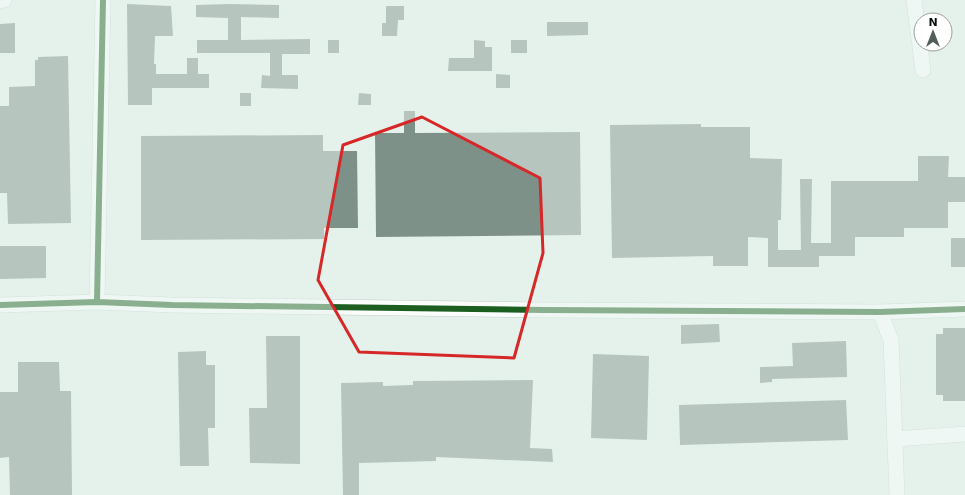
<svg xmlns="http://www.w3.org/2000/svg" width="965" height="495" viewBox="0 0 965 495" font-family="'DejaVu Sans',sans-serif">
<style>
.building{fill:#7e9189}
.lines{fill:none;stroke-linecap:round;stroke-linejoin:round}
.minor-casing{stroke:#c2ccc7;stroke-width:16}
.minor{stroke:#fbfdfc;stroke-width:15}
.cycleway-casing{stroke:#fff;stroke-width:8}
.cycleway{stroke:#1b5e20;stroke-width:6}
.marked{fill:none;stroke:#d62828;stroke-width:3;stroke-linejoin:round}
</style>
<rect width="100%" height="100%" fill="#e4f2eb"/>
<g class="building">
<path d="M127,4L171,6L173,36H155L154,64H156V74H187V58H198V74H209V88H152V105H128Z"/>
<path d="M229,4L279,5V18L241,17V40L310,39V54H282V75H298V89L261,88L262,75L270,76V53H197V40H228V18L196,17V5Z"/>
<path d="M386,6H404V20H398L397,36H382V23H386Z"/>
<path d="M547,22H588V35L547,36Z"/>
<path d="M15,23V53H0V24Z"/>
<rect x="328" y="40" width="11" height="13"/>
<path d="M474,40L485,41V47H492V71H448L449,58H474Z"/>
<rect x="511" y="40" width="16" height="13"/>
<path d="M68,56L71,223L8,224L7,193H0V106H9V87L35,86V60H38V57Z"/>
<path d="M496,74L510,75V88H496Z"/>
<rect x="240" y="93" width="11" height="13"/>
<path d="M359,93L371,94V105H358Z"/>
<path d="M404,111H415V133L580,132L581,235L376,237L375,133H404Z"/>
<path d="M701,124V127H750V158L782,159L781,220H778V250H801L800,179H812L811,243H831V181H918V156H949L948,177H965V202H948V228H904V237H855V256H819V267H768V238L748,237V266H713V256L612,258L610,125Z"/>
<path d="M323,135V151H357L358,228H324V239L141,240V136Z"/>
<rect x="951" y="238" width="14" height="29"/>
<path d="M0,246H46V278L0,279Z"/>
<path d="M719,324L720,342L681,344V325Z"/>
<path d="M943,328H965V401H943V395H936V334H943Z"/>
<path d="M266,336H300V464L250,463L249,408H267Z"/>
<path d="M846,341L847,377L772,379V382L760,383V367L793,366L792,343Z"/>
<path d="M206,351V365H215V428H208L209,466H180L178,352Z"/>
<path d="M593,354L649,356L647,440L591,438Z"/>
<path d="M18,362H59L60,391H71L72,495H10L9,457L0,458V392H18Z"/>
<path d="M533,380L530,448L552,449L553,462L436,457V461L359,463V495H343L341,383L383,382V386L413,385V381Z"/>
<path d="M846,400L848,440L680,445L679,405Z"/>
</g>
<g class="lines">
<g class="minor-casing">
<g id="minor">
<path d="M914,0L923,70"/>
<path d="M0,1L4,0"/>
<path d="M97,302L103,0"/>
<path d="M0,305L97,302L172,305L544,310L880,312L965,309"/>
<path d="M880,312L891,340L897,495"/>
<path d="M895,439L965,434"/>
</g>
</g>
<use href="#minor" class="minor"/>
<g class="cycleway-casing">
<g id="cycleway">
<path d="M97,302L103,0"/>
<path d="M0,305L97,302L172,305L544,310L880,312L965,309"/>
</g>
</g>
<use href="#cycleway" class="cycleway"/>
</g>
<path d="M0 0H965V495H0ZM422,117L540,178L543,253L514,358L359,352L318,280L343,145Z" fill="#e4f2eb" fill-opacity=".55" fill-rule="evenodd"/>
<path class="marked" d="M422,117L540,178L543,253L514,358L359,352L318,280L343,145Z"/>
<g transform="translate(933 32)"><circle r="19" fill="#ffffff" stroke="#9c9f9d"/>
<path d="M0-3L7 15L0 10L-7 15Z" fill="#545e59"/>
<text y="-6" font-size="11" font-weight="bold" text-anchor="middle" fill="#070f0b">N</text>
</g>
</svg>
